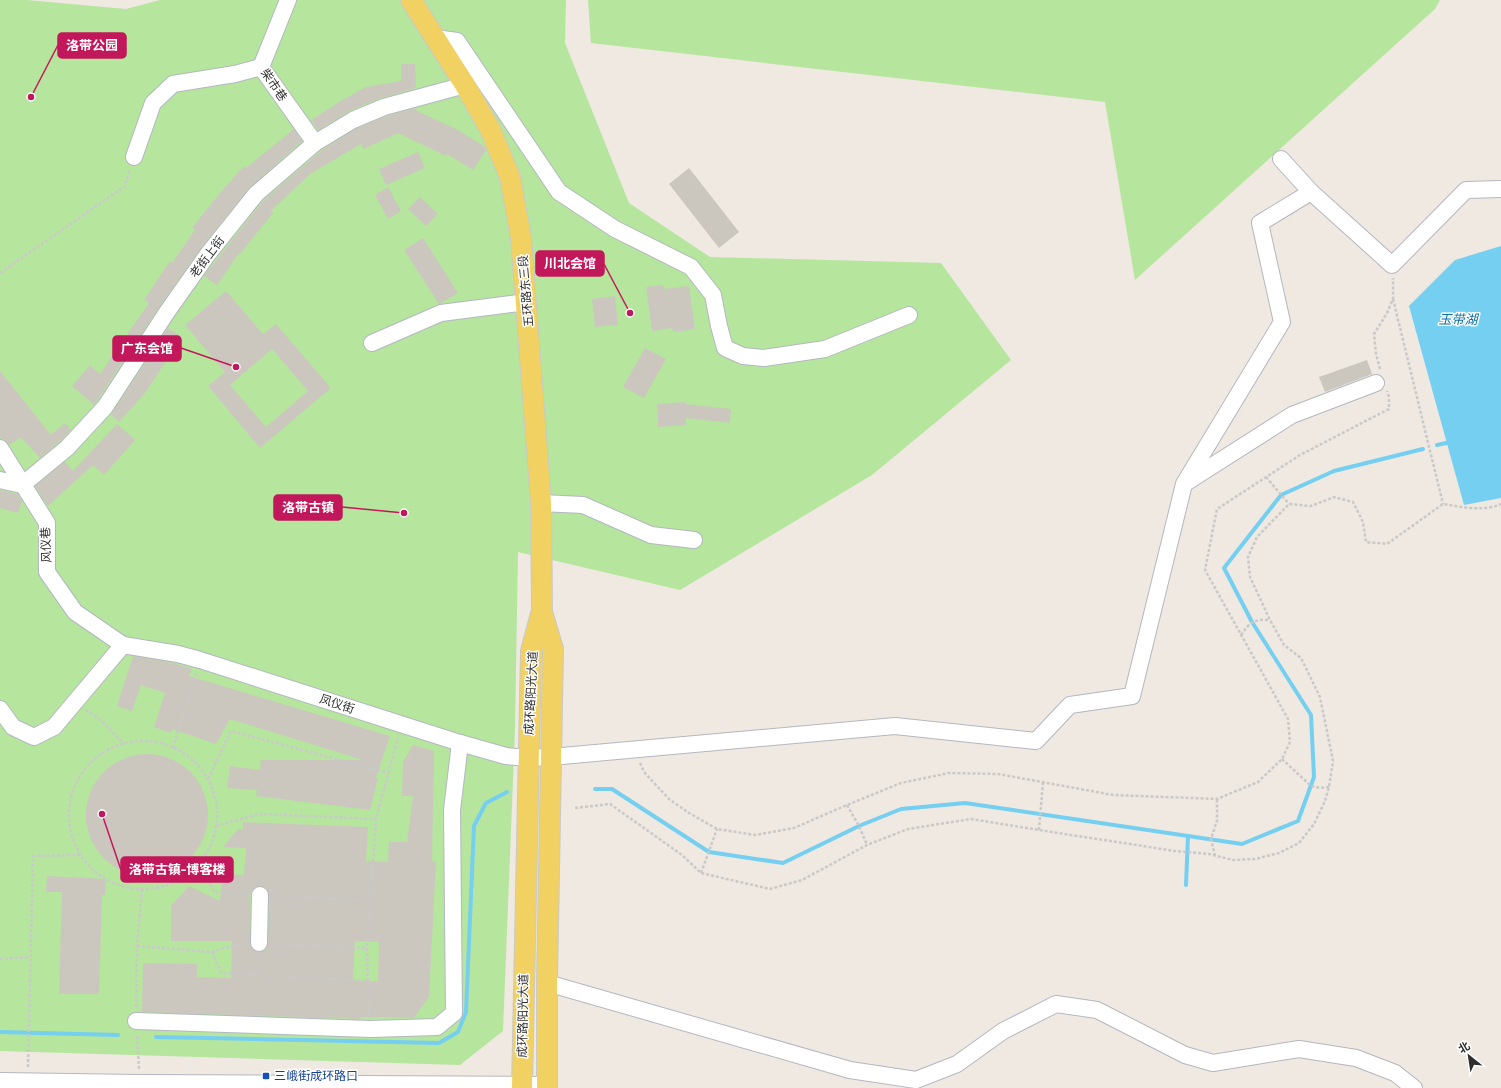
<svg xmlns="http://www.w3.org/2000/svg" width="1501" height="1088" viewBox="0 0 1501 1088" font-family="Barlow,'Noto Sans SC',sans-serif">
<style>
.green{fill:#b6e59e}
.water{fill:#75cff0}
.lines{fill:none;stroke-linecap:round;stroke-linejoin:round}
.stream{stroke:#75cff0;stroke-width:4}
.building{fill:#cbc7bf;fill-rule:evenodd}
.minor-casing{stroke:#b4b7c1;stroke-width:18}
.major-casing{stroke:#c9c9c9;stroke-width:22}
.path{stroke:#c9c9c9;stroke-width:2.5;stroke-dasharray:3 2;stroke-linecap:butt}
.minor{stroke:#fff;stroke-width:16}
.major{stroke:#f2d163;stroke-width:20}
.transit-dot{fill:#1a4fb4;stroke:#fff;stroke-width:1.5}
.labels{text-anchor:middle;stroke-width:3;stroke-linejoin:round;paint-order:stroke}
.street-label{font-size:12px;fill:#2e2e2e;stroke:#fff}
.transit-label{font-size:12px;fill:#164399;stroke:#fff;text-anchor:start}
.water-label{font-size:13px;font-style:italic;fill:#0d6fa3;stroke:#fff}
.leader{fill:none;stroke:#c2185b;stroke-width:1.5}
.callout-dot{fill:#c2185b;stroke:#fff;stroke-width:1.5}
.callout{fill:#c2185b;stroke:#c2185b;stroke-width:1.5}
.callout-label{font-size:13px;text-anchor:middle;font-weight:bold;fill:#fff}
</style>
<rect width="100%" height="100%" fill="#efe9e1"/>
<g class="green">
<path d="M0,0H27L126,9L160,0H566L565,43L629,203L710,257L941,263L1011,360L872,475L680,590L518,552L515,729L503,1031L460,1065L0,1051Z"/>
<path d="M588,0H1440L1435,9L1135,280L1105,102L591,43Z"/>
</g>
<path class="water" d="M1501,246V498L1464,505L1409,306L1455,260Z"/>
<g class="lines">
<g class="stream">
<path d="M1437,445L1451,442"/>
<path d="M595,789H612L709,852L783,863L859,826L901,809L965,803L1242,844L1298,821L1314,777L1311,715L1252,622L1224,568L1281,495L1334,471L1423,449"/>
<path d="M1186,885L1188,836"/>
<path d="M0,1032L118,1035"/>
<path d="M156,1037L439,1043L458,1032L466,1012L474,826L486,803L507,792"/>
</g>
</g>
<g class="building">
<path d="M401,64H415L416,88L380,98L349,111L318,130L311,120L339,102L366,87L401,81Z"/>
<path d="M416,108L417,111L458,130L485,147L486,150L473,170L447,154L446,156L398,133L364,149L361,144L310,174L271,211L273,213L240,254L239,253L217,285L204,276L263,201L321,151L357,128L387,116Z"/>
<path d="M294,129L302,141L249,188L201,248L159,307L94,405L72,386L90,365L100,374L149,303L144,300L170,261L172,263L195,230L192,228L219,194L244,166L246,168Z"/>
<path d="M418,152L425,168L386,185L379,169Z"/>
<path d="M689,168L739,232L719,248L669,184Z"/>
<path d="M388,187L401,211L388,219L375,195Z"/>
<path d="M420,197L438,214L426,226L408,209Z"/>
<path d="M423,238L458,293L441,303L439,304L404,250Z"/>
<path d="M663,285L664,289L689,286L695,329L673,332L672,328L652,331L646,287Z"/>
<path d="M226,291L263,334L276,324L331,388L260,448L208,386L225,372L185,325ZM272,349L308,391L266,427L230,385Z"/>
<path d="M615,296L618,325L595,327L592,299Z"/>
<path d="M168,328L182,337L145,393L119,422L111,415Z"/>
<path d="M645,348L666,359L644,398L623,387Z"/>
<path d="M1367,360L1372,374L1325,392L1319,377Z"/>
<path d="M0,371L51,435L65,423L71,430L60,441L40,458L21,437L9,445L5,440L0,438Z"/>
<path d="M685,402V404L731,409L730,423L686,418V425L658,427L657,404Z"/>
<path d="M117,424L135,440L104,475L93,465L48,506L35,486L65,462L73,471Z"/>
<path d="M0,490L17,494L22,501L18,513L0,508Z"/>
<path d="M133,656L173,663L192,669L189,676L390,736L376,777L378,778L370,810L256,796L257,790L227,788L230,766L260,770L261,760H363L230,719L216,744L172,729L171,733L154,727L165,693L141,685L132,711L117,706Z"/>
<path d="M413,745L434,751L432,861H436L429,997L414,1018L361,1017V1019L142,1012L143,963L197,964V977L231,978L232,941H171V906L189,886L220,901L222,874L244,875L246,848L223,847L238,829H243V822L368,827L366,861L388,862L389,842H407L413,796H402L403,762ZM261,886L265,887L268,891L269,895L268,943L267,948L264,951L258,952L254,951L251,947L250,943V895L252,890L255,887ZM355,941L379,942L378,981H353Z"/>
<circle cx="147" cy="815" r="61"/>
<path d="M47,876L106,879L105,895H102L99,994H59L62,892H46Z"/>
</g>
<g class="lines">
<g class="minor-casing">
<g id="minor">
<path d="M288,0L261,67L315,143"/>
<path d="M435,38L457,41L559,192L615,229L691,267L713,295L719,326L725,348L743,356L764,358L825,349L909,315"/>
<path d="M134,157L153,103L173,84L235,74L261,67"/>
<path d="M1281,159L1311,192L1392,265L1466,190L1501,189"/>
<path d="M372,343L441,313L527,302"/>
<path d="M0,448L47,523V572L75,612L123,645L178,654L200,660L460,743L506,756L528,758L551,757L895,726L1036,741L1070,705L1132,696L1184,484L1282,322L1260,223L1311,192"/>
<path d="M0,480L22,485L67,448L105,407L167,312L208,254L256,194L315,143L353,120L384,107L465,85"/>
<path d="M1187,482L1292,415L1376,383"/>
<path d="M541,503L583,505L651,535L694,540"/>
<path d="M0,709L13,727L34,737L54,727L123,645"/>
<path d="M259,943L260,895"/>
<path d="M547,983L850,1070L916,1080L957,1064L1003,1031L1056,1004L1097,1010L1185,1055L1213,1063L1299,1049L1356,1058L1395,1073L1414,1088"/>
<path d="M136,1021L370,1029L437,1027L454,1013L452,810L460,743"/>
<path d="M0,1081L140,1083L547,1085"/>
</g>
</g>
<g class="major-casing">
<g id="major">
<path d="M411,0L465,85L490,129L510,177L521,238L541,503L542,610L531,651L522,1088"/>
<path d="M542,612L553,649L547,983V1088"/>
</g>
</g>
<g class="path">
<path d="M0,273L125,186L130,169"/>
<path d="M1393,299L1443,504"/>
<path d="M1380,369L1376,354L1374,334L1387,313L1393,299V278"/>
<path d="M1266,477L1289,504"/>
<path d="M1241,635C1250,622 1254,619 1270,620"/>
<path d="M86,710L102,721L124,744"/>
<circle cx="143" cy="815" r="74"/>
<path d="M173,748L196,673"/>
<path d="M1282,759L1311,786L1320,788L1329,787"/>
<path d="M640,763L644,772L669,799L689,813L717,829L755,835L794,828L847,805L901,783L949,773L998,774L1113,795L1217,799L1258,782L1282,759L1290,742L1288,719L1205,570L1217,509L1300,455L1389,409V397L1387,391"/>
<path d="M208,779L231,731L389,773"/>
<path d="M847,805L859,826L867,845"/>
<path d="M575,808L610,804L682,855L701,873L770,889L802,880L867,845L908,829L971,819L1039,830L1175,851L1209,854L1233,860L1255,859L1279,853L1299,843L1314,824L1325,801L1329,787L1333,761L1320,697L1301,658L1284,645L1270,620L1250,577L1248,557L1257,537L1289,504L1311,506L1334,497L1353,502L1363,522L1366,542L1387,544L1443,504C1462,507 1483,512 1501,504"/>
<path d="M216,826L259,814L376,819"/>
<path d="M1039,830L1043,782"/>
<path d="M1215,856L1211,839L1217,821V799"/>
<path d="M201,861L214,892L246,894"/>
<path d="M701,873L717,829"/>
<path d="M273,895L370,901"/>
<path d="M272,944L367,948"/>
<path d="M137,946L212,952L231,946L245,944"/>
<path d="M212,952L221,973L369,981"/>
<path d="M0,959L30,957"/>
<path d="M136,1007L137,946L142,889"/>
<path d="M369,1016L367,948L376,819L398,738"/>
<path d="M137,1036L139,1069"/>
<path d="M28,1067L33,856L81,855"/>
</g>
<use href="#minor" class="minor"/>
<use href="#major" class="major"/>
</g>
<rect class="transit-dot" x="262" y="1072" width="8" height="8" rx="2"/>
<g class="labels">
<g class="street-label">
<text transform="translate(274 85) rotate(56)" y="4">柴市巷</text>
<text transform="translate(207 257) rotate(-53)" y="4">老街上街</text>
<text transform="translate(526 291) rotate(-95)" y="4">五环路东三段</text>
<text transform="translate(46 545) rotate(-92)" y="4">风仪巷</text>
<text transform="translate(531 693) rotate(-87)" y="4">成环路阳光大道</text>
<text transform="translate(337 704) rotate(18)" y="4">凤仪街</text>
<text transform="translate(523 1016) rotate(-89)" y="4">成环路阳光大道</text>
</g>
<g class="transit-label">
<text x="274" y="1080">三峨街成环路口</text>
</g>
<g class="water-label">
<text x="1458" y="324">玉带湖</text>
</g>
</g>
<path class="leader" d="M31 97L58 45M630 313L604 264M236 367L181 348M404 513L342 507M102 814L121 870"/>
<g class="callout-dot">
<circle cx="31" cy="97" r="4"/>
<circle cx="630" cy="313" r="4"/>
<circle cx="236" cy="367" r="4"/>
<circle cx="404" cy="513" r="4"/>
<circle cx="102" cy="814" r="4"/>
</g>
<g class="callout">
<rect x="58" y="33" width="68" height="25" rx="4"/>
<rect x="536" y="251" width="68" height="25" rx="4"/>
<rect x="113" y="336" width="68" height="25" rx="4"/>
<rect x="274" y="495" width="68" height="25" rx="4"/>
<rect x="121" y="857" width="112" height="25" rx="4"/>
</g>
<g class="callout-label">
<text x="92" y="50">洛带公园</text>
<text x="570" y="268">川北会馆</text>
<text x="147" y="353">广东会馆</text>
<text x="308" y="512">洛带古镇</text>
<text x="177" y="874">洛带古镇-博客楼</text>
</g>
<g transform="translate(1469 1056) rotate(330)" stroke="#ffffff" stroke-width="3" paint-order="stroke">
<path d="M0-3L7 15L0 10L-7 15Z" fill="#2e2e2e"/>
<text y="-6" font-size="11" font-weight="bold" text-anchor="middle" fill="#2e2e2e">北</text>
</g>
</svg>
